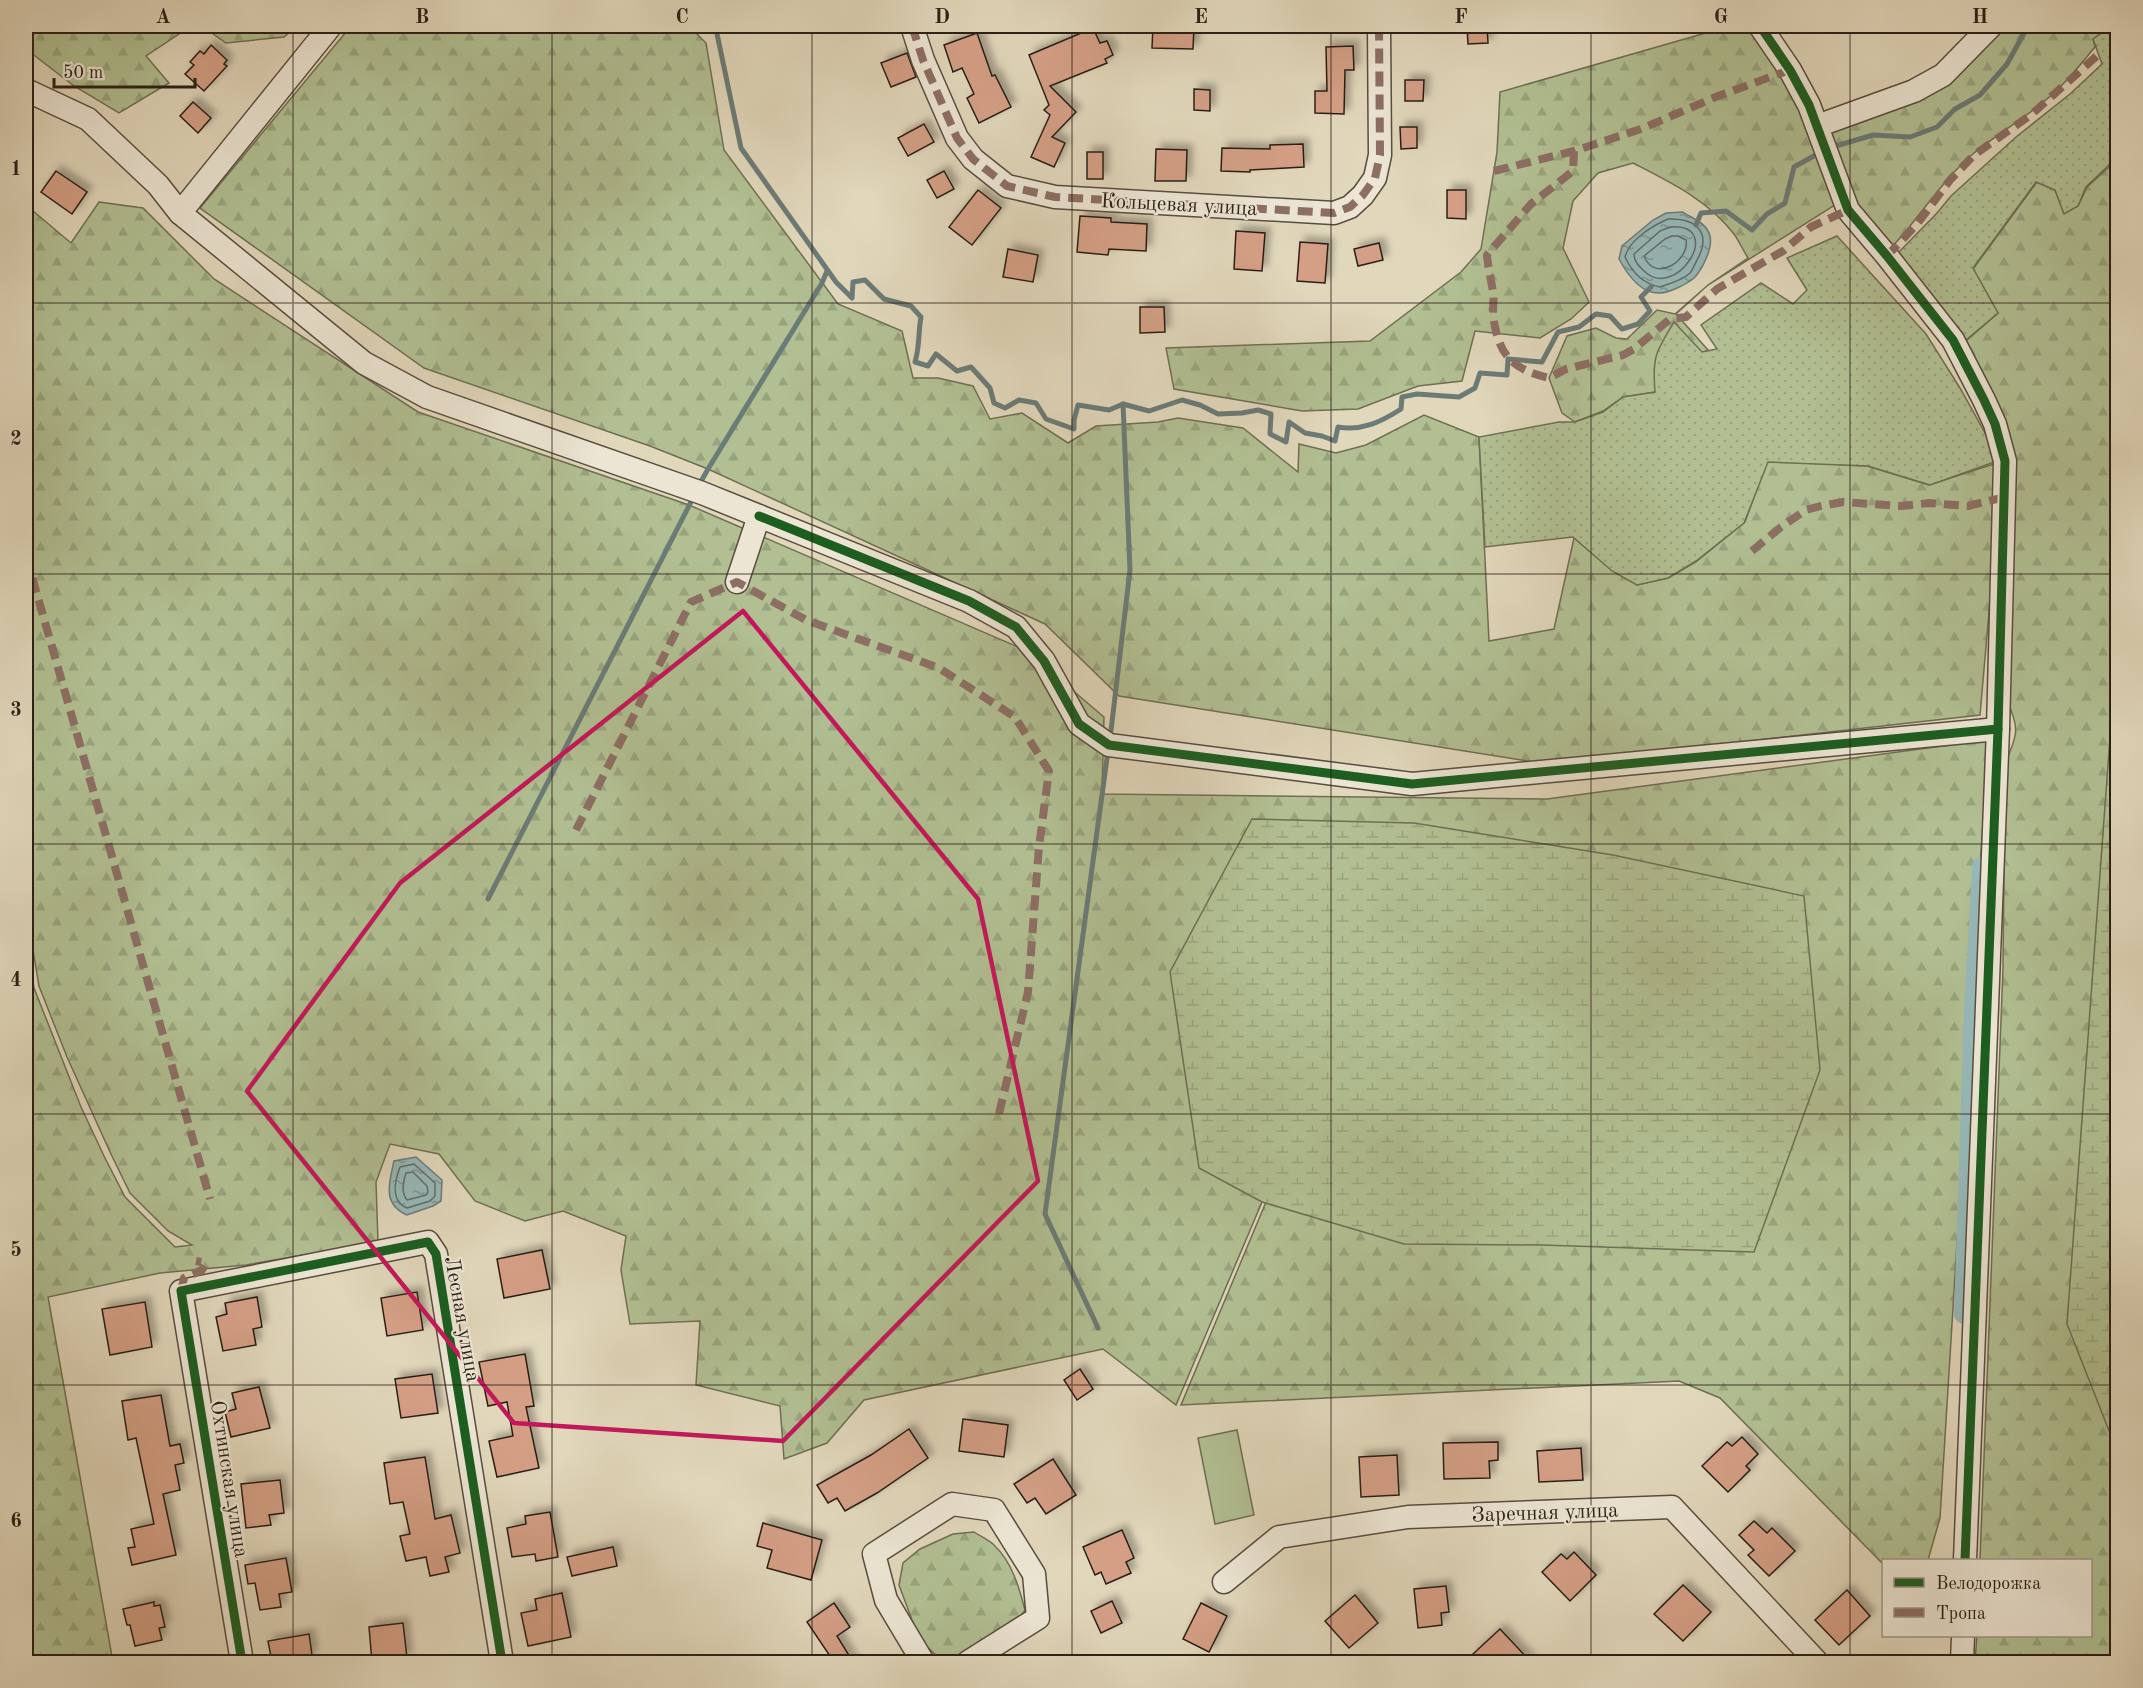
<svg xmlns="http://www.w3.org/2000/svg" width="2143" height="1688" viewBox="0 0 2143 1688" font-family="'Old Standard TT',serif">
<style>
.forest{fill:url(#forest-firs);stroke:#6e6f54;stroke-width:1.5}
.wetland{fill:url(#wetland-marsh);stroke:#6e6f54;stroke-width:1.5}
.park{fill:url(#park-dots);stroke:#6e6f54;stroke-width:1.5}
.pitch{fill:#b1bf92;stroke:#6e6f54;stroke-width:1.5}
.water{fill:url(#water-ripples);stroke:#6b7b77;stroke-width:1.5}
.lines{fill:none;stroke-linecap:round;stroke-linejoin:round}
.shore{stroke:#606c67;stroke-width:1.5}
.stream{stroke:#6b7b77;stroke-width:5}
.canal{stroke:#96b8b8;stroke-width:20}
.building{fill:#d49f85;stroke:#2b1f16;stroke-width:1.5;filter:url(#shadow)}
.minor-casing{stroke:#584d3f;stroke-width:25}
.minor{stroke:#ece5d3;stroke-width:22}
.quiet{stroke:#8d6e63;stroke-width:8;stroke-dasharray:15 8;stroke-linecap:butt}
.cycleway-casing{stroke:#ece5d3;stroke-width:13}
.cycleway{stroke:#1b5e20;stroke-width:9}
.marked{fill:none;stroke:#c2185b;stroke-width:4.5;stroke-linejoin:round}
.grid{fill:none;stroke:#2b1f16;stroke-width:1.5;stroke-opacity:0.55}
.labels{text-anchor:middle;stroke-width:4.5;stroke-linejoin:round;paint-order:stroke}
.street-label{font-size:21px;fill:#2b1f16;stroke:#ece5d3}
.neatline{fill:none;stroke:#2b1f16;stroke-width:2}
.grid-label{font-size:20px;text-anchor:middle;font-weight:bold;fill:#2b1f16}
</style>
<defs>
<pattern id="forest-firs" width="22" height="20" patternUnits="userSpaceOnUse" patternTransform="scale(1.5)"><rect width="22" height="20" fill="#b1bf92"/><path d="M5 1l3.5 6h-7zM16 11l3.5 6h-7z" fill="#98a47d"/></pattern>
<pattern id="wetland-marsh" width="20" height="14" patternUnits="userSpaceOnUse" patternTransform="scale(1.5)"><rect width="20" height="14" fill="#b1bf92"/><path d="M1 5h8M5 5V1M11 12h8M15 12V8" fill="none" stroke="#98a47d"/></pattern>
<pattern id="park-dots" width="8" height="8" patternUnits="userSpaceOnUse" patternTransform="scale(1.5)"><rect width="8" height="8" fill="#b1bf92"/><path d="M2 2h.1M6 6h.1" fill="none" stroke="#98a47d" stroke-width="1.8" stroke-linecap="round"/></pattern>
<pattern id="water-ripples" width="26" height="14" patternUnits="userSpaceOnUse" patternTransform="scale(1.5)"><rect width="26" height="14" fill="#96b8b8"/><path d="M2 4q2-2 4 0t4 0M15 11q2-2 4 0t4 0" fill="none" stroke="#7b9595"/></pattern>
<filter id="shadow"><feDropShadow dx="5.5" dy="-5.5" stdDeviation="3" flood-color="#0004"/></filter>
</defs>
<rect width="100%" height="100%" fill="#e1d7bb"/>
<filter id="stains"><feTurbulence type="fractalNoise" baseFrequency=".00333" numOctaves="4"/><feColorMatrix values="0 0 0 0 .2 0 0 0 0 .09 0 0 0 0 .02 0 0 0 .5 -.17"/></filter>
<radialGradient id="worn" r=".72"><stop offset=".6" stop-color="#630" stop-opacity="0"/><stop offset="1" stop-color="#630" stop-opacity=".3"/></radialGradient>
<g class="forest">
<path d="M26,26H191L146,56L169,83L119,113L74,86L26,49Z"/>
<path d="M202,26H297L284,37L226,43Z"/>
<path d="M351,26H689L706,43L724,150L838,304L902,331L913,378H938L973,386L990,419L1022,413L1068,443L1096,426L1158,422L1178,418L1243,428L1298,472L1299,444L1336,453L1366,445L1424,415L1479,437L1489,641L1554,629L1574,538L1613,571L1637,585L1668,578L1696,562L1745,522L1767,461L1867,466L1929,485L2000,462L1999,498L1980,715L1546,764L1119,696L1045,624L708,469L650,446L424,368L200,208Z"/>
<path d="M1730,26H1751L1788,83L1816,146L1835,205L1708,285L1676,314L1724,368L1656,392L1623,397L1603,411L1575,422L1562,413L1549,378L1567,336L1596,328L1616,338L1627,339L1657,310L1675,314L1708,285L1748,258C1743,250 1739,241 1734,234C1708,200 1670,182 1633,163L1598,173L1573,201L1563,248L1589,302L1571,319L1540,338L1475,331L1462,381L1418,386L1358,409L1302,411L1174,389L1166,348L1370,341L1461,272L1481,249L1497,152L1500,92Z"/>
<path d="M1995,26H2112L2093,39L2095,47C2084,60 2074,73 2062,85C2036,112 2002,130 1974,153C1942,180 1920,217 1892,247L1853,203L1824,125L1914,95Z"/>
<path d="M2117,152V1662H1975L1977,1636H2090V1560H1980L2003,969L2005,763C2018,735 2020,727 2006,699L2015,496L1966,341L1998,313L1973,269L2037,182L2055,190L2064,213L2078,206L2087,187L2109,167Z"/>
<path d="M99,202L143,208L214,279L418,412L689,505L1025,650L1104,717L1102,794L1547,799L1980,741L1988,742L1940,1518L1928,1560H1884L1883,1564L1720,1398L1679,1381L1181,1405L1266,1202L1338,1052L1262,1202L1176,1405L1103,1349L864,1400L827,1443L784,1459L780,1406L696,1385L700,1321L630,1324L621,1270L626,1236L563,1211L525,1221L475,1201L439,1154L390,1144L376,1182L378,1242L246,1265L160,1273L48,1297L113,1662H26V1240L32,1234L26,1231V943L34,988L81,1107L104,1156L125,1197L175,1247L192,1245L168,1231L130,1193L110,1152L67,1057L39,986L26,908V205L71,243Z"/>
<path d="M974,1532C980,1536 989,1540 994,1545C1012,1562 1019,1587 1025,1610L1017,1622L973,1650L954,1658H939L922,1642L912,1620L899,1585L903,1563L920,1549L953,1534Z"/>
</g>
<g class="wetland">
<path d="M2117,642V1451L2067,1324Z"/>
<path d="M1252,819L1414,823L1613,855L1804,896L1820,1070L1754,1252L1542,1245L1404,1244L1262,1202L1199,1168L1170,972Z"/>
</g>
<g class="park">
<path d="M2112,26H2117V151L2109,165L2086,187L2078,206L2064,214L2055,190L2036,182L1973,268L1998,313L1966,340L1898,253L1937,213L1951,196L2016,137L2070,94L2102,64L2093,39Z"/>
<path d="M1837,236L1926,334L1960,388L2000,460L1930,485L1868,466L1768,462L1744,523L1696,561L1668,578L1637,585L1612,571L1573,537L1485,547L1479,437L1559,422H1575L1603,412L1623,397L1655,392C1652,356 1656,352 1674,322L1702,352L1717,349L1701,325L1761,283L1793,304L1807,290L1787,258Z"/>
</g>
<path class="pitch" d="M1237,1430L1254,1515L1215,1524L1198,1438Z"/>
<g class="water">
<path d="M1683,212C1693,219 1707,223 1710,236C1713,248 1702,270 1694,278C1687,284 1669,293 1660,293C1641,294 1627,274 1619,259L1622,246L1653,220L1666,213Z"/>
<path d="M416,1157L442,1180L441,1201L433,1206L407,1215C382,1204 389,1183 394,1161Z"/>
</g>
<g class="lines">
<g class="shore">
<path d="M1668,219C1697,218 1712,233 1697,260C1695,264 1693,269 1690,273C1683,280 1669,284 1660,287C1643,284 1632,272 1625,257C1629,240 1652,226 1668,219Z"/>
<path d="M1670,227C1727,223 1675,304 1643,270C1638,265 1634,261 1634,254L1660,231Z"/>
<path d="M1672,236H1678L1686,240C1690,260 1655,284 1644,256L1665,239Z"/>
<path d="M414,1164L435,1183V1196L430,1201L407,1208C390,1201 395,1180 400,1167Z"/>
<path d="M413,1172L427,1186L428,1192L426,1195L407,1200C401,1193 403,1182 406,1173Z"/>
</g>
<g class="stream">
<path d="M712,26L716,29L741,148L836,282L852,298L853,282L865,280L884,299L911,306L921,317C918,333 920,346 915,362L928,366L936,354L957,371L971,367L990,388L994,403L1005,408L1019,400L1036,403L1046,419L1074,429V420L1078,405L1109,410L1123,404L1149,411L1182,400L1200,405L1218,414L1242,413L1258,410L1271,414L1270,434L1286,442L1289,422L1305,433L1322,436L1335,441L1338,427C1362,431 1381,422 1401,409L1402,397L1417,394L1459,397L1475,388L1480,373L1507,375L1508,359L1542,362L1558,332L1579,327L1596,314L1610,316L1622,329L1638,324L1650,311L1641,297L1651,287"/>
<path d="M1829,148L1873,135L1910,137L1937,127L1955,109L1980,95L2007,64L2028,26"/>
<path d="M1696,225L1701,213L1726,211L1752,230L1767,214L1785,203L1794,167L1821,152"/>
<path d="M699,485L708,469L822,283L827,271"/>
<path d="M1110,739L1130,570L1123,404"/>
<path d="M488,899L694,496"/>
<path d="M1098,1328L1045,1214L1108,751"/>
</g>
<path class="canal" d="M1964,1314L1974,1011L1982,867"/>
</g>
<g class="building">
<path d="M1153,26H1194L1193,49L1152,48Z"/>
<path d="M1467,26H1487L1488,43L1468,44Z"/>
<path d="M1093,28L1100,43L1107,41L1113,55L1105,59L1107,63L1050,86L1076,112L1052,137L1065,143L1054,167L1031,157L1050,115L1044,110L1049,105L1029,55Z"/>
<path d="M977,33L992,76L995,75L1011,107L979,123L967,98L974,94L962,68L953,72L944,45Z"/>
<path d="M211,45L227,60L224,64L227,66L204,91L185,74L194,65L190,62L200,51L204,54Z"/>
<path d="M1353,46L1354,70H1345L1344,114L1315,113V91H1327L1326,47Z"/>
<path d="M907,53L916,77L891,87L881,63Z"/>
<path d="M1405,80H1424L1423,101H1405Z"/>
<path d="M1194,89L1210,90V111L1194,110Z"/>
<path d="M193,102L211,118L198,133L180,116Z"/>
<path d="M924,124L934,142L908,156L898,138Z"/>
<path d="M1400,127H1417V148L1401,149Z"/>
<path d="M1303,144L1304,167L1250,170V172L1221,171L1222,148L1270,149V145Z"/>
<path d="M1156,149L1187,150L1186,181H1155Z"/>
<rect x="1087" y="152" width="16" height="27"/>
<path d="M56,171L87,192L72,214L41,192Z"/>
<path d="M944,171L954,189L937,198L927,180Z"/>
<path d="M978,190L1001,208L972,245L949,227Z"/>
<path d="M1447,190H1466V219L1447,218Z"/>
<path d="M1080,216L1111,218V222L1147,224L1146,251L1109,249L1108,255L1077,252Z"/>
<path d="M1236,231L1265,233L1262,271L1234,269Z"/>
<path d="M1300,242L1328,244L1325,283L1297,281Z"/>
<path d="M1379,243L1383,260L1358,266L1354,249Z"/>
<path d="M1008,249L1038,255L1033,282L1003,277Z"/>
<path d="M1140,307H1164L1165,332L1140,333Z"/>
<path d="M542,1250L550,1289L504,1298L497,1259Z"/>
<path d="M417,1292L423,1330L387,1336L381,1298Z"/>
<path d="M257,1297L262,1327L253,1329L256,1345L223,1351L216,1317L227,1314L225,1303Z"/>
<path d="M145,1302L152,1347L110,1355L102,1309Z"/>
<path d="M525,1354L534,1406L526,1407L539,1468L497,1477L489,1441L513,1436L507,1402L488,1406L479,1362Z"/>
<path d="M1080,1369L1093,1389L1077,1400L1064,1380Z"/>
<path d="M432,1374L438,1413L401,1418L395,1379Z"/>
<path d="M259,1387L270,1428L231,1437L225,1412L236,1409L232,1393Z"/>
<path d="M161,1395L170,1446L180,1444L184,1463L175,1465L180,1490L163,1494L176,1555L132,1565L128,1548L135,1547L131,1529L154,1524L136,1438L128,1440L122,1401Z"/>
<path d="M963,1419L1008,1425L1004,1457L959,1451Z"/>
<path d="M909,1429L928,1458L877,1493L845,1511L837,1498L828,1503L817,1485L871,1455Z"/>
<path d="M1742,1437L1758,1454L1746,1466L1750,1470L1728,1492L1702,1466L1727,1442L1732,1446Z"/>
<path d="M1498,1442V1460L1489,1461L1490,1478L1444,1479L1443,1443Z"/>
<path d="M1581,1448L1583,1480L1539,1482L1537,1451Z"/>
<path d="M1397,1455L1399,1495L1361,1497L1359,1457Z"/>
<path d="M425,1457L435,1519L451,1515L460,1553L445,1557L449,1572L430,1576L426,1557L406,1561L400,1536L410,1534L403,1502L390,1504L384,1463Z"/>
<path d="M1053,1459L1076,1495L1046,1514L1035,1498L1027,1503L1014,1484Z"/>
<path d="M280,1480L284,1513L269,1515L271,1525L246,1528L241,1484Z"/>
<path d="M550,1512L558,1557L536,1561L535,1554L512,1557L507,1528L526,1524L525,1516Z"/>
<path d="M1754,1521L1767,1533L1772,1528L1795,1551L1769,1576L1748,1555L1754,1550L1739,1535Z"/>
<path d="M763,1523L822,1540L811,1580L767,1568L772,1550L757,1546Z"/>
<path d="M1122,1530L1134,1558L1126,1562L1131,1573L1106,1584L1101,1572L1095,1575L1083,1547Z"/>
<path d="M613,1547L617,1566L572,1576L567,1557Z"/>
<path d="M1574,1552L1596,1575L1570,1601L1542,1572L1561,1554L1567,1559Z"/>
<path d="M286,1558L292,1592L279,1594L281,1607L260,1610L255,1583L248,1584L245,1565Z"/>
<path d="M1683,1585L1711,1612L1683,1641L1654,1614Z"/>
<path d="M1446,1586L1449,1612L1441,1613L1442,1625L1418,1628L1414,1589Z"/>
<path d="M1847,1590L1870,1616L1839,1645L1815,1620Z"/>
<path d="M562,1593L571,1637L528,1646L521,1613L537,1610L535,1599Z"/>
<path d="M1355,1595L1378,1623L1349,1648L1325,1621Z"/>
<path d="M1112,1601L1122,1623L1101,1633L1091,1611Z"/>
<path d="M154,1602V1606L160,1605L165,1627L159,1628L162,1640L135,1646L130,1625H127L123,1609Z"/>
<path d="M834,1603L850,1627L837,1636L853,1662H834L807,1622Z"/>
<path d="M1201,1603L1227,1616L1209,1652L1183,1639Z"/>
<path d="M403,1623L407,1658L372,1662L369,1627Z"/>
<path d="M1500,1629L1531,1662H1481L1473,1654Z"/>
<path d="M309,1634L312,1655L307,1656L308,1662H272L268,1641Z"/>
</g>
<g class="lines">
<g class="minor-casing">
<g id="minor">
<path d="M912,26L923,60L957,138L973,159L1007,186L1055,197L1334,213L1350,207L1363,195L1375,178L1380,155L1379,26"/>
<path d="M1760,26L1790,70L1809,105L1848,210L1887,256L1953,340L1984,400L1995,424L2005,461L1998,729L1965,1560"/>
<path d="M26,90L88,119L158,185L180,213L329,28"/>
<path d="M1817,126L1914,91L1943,75L1991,26"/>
<path d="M180,213L364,363L427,397L702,493L969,601L1016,627L1044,661L1079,724L1109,745L1412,784L1998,729"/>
<path d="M737,582L759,516"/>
<path d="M1224,1582L1279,1537L1408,1517L1672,1507L1817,1662"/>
<path d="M242,1662L181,1291L428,1242L436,1254L502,1662"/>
<path d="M923,1662L886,1600L874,1554L952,1504L994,1510L1034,1574L1038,1618L968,1662"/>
<path d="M1962,1662L1963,1636"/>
</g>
</g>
<use href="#minor" class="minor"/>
<g class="quiet">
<path d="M912,26L923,60L957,138L973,159L1007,186L1055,197L1334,213L1350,207L1363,195L1375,178L1380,155L1379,26"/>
<path d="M1574,151L1573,171L1531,204L1487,255C1488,268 1491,279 1493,292C1494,299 1493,307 1493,315C1498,354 1511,369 1549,378L1566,369L1623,355L1634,349L1670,319L1686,317L1717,289L1783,251L1811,227L1848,210"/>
<path d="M1494,171L1574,151L1641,129L1718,96L1790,70"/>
<path d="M1887,256L1917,224L1950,180L1974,155L2032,114L2099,54"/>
<path d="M1752,551L1781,527L1806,510L1821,506L1843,502L1902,506L1929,503L1968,506L2005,497"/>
<path d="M26,556L210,1199"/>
<path d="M576,830L691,602L737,582L806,620L939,668L1015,717L1049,771L1039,847L1028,992L998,1118"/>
<path d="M181,1291L184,1278L202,1270L206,1263L196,1261"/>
</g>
<g class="cycleway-casing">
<g id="cycleway">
<path d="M1760,26L1790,70L1809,105L1848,210L1887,256L1953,340L1984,400L1995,424L2005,461L1998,729L1965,1560"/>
<path d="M759,516L969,601L1016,627L1044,661L1079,724L1109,745L1412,784L1998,729"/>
<path d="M242,1662L181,1291L428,1242L436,1254L502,1662"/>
</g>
</g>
<use href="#cycleway" class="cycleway"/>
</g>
<path class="marked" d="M743,611L978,899L1038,1181L783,1441L514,1423L247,1091L400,883Z"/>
<path class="grid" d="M293,26V1662M552,26V1662M812,26V1662M1072,26V1662M1331,26V1662M1591,26V1662M1850,26V1662M26,303H2118M26,574H2118M26,844H2118M26,1114H2118M26,1385H2118"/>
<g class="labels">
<g class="street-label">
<text transform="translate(1179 204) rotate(3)" y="7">Кольцевая улица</text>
<text transform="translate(463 1319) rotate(80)" y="7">Лесная улица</text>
<text transform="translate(230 1479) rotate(81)" y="7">Охтинская улица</text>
<text transform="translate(1545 1512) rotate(-2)" y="7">Заречная улица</text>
</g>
</g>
<rect width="2143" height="1688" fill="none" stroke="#e1d7bb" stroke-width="66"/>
<rect x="1882" y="1559" width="210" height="78" fill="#ece5d3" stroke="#9f9687" stroke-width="1.5"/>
<rect x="1894" y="1578" width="30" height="9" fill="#1b5e20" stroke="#9f9687" stroke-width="1.5"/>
<text x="1936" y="1589" font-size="18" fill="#2b1f16">Велодорожка</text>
<rect x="1894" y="1608" width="30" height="9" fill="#8d6e63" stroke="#9f9687" stroke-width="1.5"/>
<text x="1936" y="1619" font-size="18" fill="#2b1f16">Тропа</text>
<path d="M54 78v9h141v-9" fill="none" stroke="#2b1f16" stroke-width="3"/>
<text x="63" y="78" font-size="18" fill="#2b1f16" stroke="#ece5d3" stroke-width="4.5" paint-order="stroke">50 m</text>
<rect x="33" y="33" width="2077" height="1622" class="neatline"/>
<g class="grid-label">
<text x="163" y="23">A</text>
<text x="422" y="23">B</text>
<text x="682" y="23">C</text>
<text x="942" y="23">D</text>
<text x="1201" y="23">E</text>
<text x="1461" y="23">F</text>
<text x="1721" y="23">G</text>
<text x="1980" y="23">H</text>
<text x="16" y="175">1</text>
<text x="16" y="445">2</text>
<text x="16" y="716">3</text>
<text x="16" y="986">4</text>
<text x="16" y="1256">5</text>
<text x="16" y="1527">6</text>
</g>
<rect width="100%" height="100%" filter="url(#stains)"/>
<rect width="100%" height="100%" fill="url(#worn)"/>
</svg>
